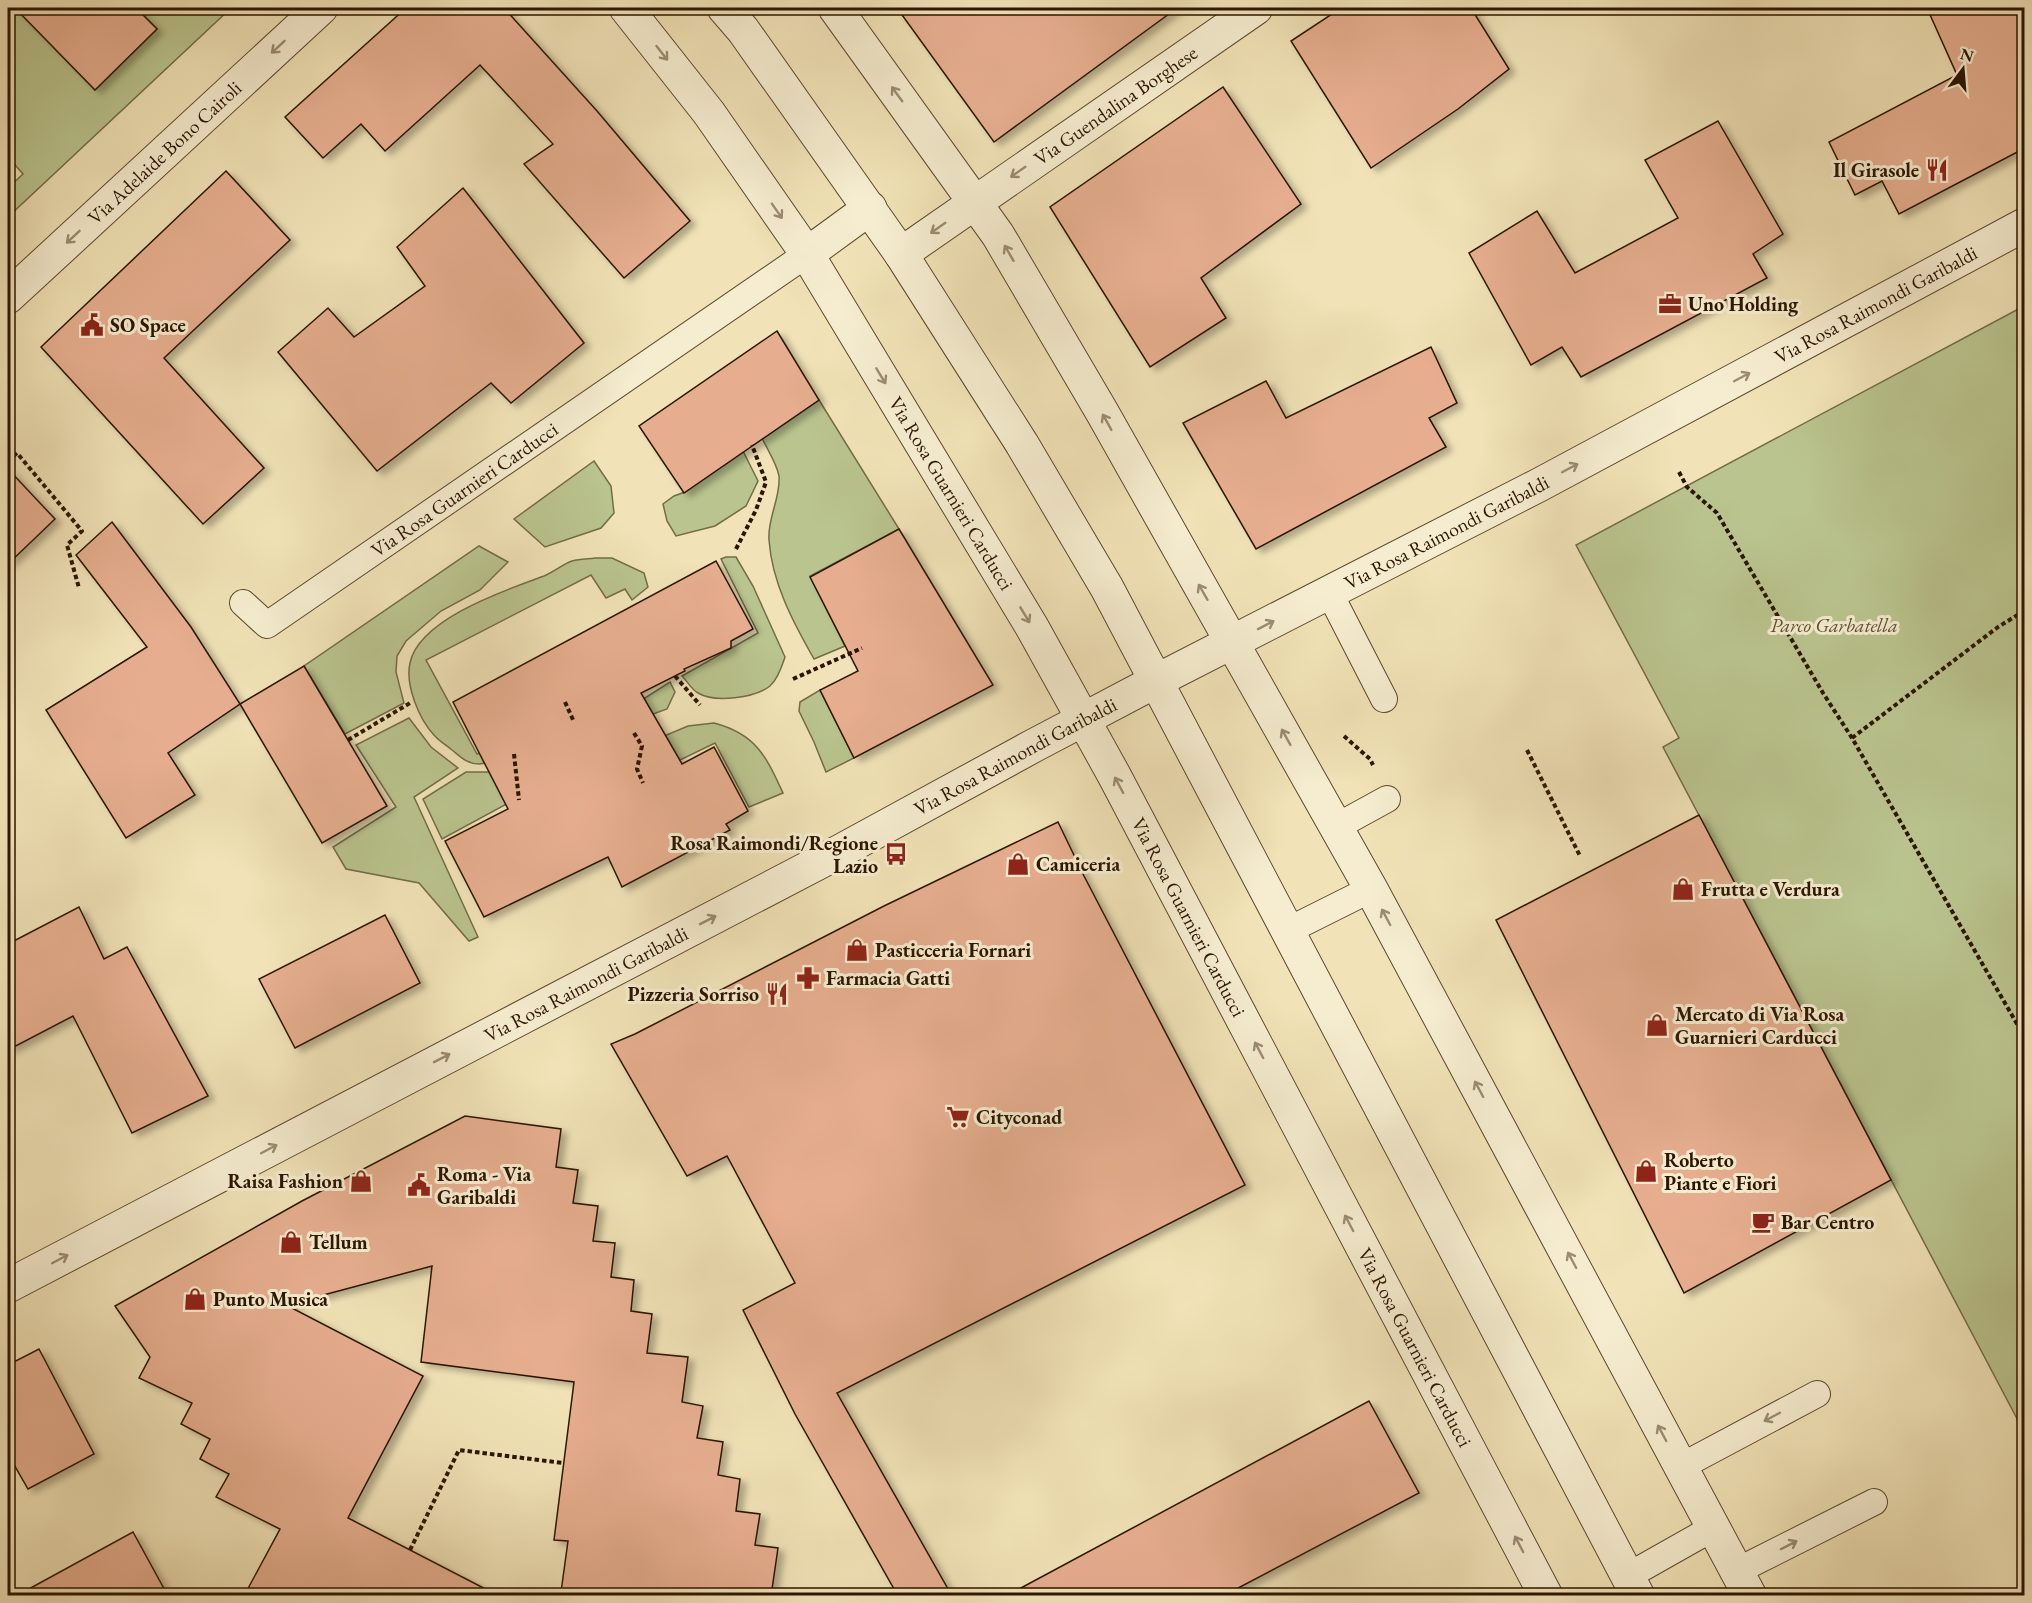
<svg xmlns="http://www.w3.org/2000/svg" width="2032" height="1603" viewBox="0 0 2032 1603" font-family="'EB Garamond',serif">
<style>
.green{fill:#bac48e;stroke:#736c47;stroke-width:1.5}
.building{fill:#e6ae8f;stroke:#2c1500;stroke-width:1.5;filter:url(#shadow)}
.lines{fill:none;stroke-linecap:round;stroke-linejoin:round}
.service-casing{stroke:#5d482e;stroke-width:28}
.minor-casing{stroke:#5d482e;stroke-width:35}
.tertiary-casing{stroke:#5d482e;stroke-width:35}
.path{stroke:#2c1500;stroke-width:4;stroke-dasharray:4.5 3;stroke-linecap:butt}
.service{stroke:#f6edd0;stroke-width:26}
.minor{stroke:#f6edd0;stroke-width:33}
.tertiary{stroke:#f6edd0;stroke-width:33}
.oneway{stroke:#9b8c72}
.labels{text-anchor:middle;stroke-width:6;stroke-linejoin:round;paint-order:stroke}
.street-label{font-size:20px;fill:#2c1500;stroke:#f6edd0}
.poi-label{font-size:20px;font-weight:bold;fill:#2c1500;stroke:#f6edd0;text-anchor:start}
.park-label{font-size:20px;font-style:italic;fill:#5e5232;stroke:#f6edd0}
</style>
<defs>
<filter id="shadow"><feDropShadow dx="6" dy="4" stdDeviation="3" flood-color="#0004"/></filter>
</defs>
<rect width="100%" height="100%" fill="#f1e3b7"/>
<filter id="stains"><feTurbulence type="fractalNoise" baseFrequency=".00333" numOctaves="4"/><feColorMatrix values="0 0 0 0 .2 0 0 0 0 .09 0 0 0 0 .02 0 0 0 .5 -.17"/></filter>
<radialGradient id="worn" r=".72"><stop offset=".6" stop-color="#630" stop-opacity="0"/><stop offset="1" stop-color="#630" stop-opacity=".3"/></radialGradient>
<g class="green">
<path d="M8,8H15L95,90L157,29L136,8H231L8,217V188L23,174L8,157Z"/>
<path d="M2024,306V1432L1663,747L1679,738L1576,545Z"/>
<path d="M819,400L899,529L810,576L845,646L814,659C793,622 772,583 769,540C767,519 781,497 779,476C777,464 767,449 762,438Z"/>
<path d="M743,451L758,481L746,506L715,526L676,536L667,521L663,504L674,496L685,492Z"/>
<path d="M594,461L611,486L614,513L601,528L545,547L514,519Z"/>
<path d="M479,546L508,562L480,590L441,611L406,641L397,656L396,672L404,703L345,734L304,666Z"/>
<path d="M726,557H736L753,586L785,657C782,666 778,679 770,686C755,698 715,703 698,693C692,690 687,681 682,676L758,633L721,559Z"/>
<path d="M595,558H612L644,573L648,587L632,600L625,589L606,598L591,575L426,660L477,754L527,731C513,745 500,763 479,764C467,764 461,757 452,750C446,745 439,741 434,735C419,719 405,685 410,663C419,619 506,590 544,576C554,572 563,564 572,561C580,559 588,559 595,558Z"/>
<path d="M670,682L675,692L667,709L634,721L618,715Z"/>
<path d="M820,690L854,758L826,772L814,742L799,711L800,702Z"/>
<path d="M409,718L431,747L458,768L414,797L478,937L469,941L419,883L346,869L333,847L396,807L356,745Z"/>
<path d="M714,723C756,734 766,756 783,793L749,807L715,743L647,776L664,736L688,726Z"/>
<path d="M466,772H492L514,800L442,839L423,799Z"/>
</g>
<g class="building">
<path d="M15,8H136L157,29L95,90Z"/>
<path d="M406,8H504L597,111L690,221L624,278L524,164L553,144L480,65L385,151L361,124L323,158L285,117Z"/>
<path d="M897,8H1177L994,142Z"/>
<path d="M1341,8H1471L1509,69L1458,109L1371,168L1291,41Z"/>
<path d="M1927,8H2025V148L1899,214L1882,181L1855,195L1829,142L1957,75Z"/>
<path d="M1223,87L1301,204L1201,278L1226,318L1150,367L1050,207Z"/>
<path d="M1718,121L1783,234L1753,254L1767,278L1581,377L1562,347L1531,365L1469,253L1537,211L1575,273L1678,218L1645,160Z"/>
<path d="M226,171L290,240L164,358L264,468L203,524L41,347Z"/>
<path d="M463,188L584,343L511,403L491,383L377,471L278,352L328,308L354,337L425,286L397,247Z"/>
<path d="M777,331L819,400L684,493L639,426Z"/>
<path d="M1431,347L1457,403L1429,418L1446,447L1256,549L1183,423L1266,381L1286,418Z"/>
<path d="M8,469L55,519L8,564Z"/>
<path d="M112,522L191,627L240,704L168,753L195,795L126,838L46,710L147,647L76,555Z"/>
<path d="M899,529L993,685L854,758L820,690L858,671L810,577Z"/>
<path d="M716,561L753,629L731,641V648L684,669L685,671L641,693L682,764L714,747L748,811L726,824L730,830L622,887L608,857L484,917L445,841L508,809L453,702Z"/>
<path d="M304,666L387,806L322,843L240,704Z"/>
<path d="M1699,815L1891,1180L1684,1293L1496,920Z"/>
<path d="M1058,822L1084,876L1245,1185L837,1393L952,1596H898L795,1414L743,1310L795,1283L727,1156L687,1176L611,1044L635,1034L884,906Z"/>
<path d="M79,907L104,959L127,947L208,1096L132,1133L73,1016L8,1050V944Z"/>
<path d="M385,915L420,983L295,1048L259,979Z"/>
<path d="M465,1116L561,1129L556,1167L578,1170L573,1203L598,1206L593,1241L615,1243L611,1277L634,1280L631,1311L652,1314L647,1353L688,1357L682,1402L703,1406L697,1438L723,1442L718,1475L740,1479L736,1511L760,1514L755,1545L778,1548L771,1596H587L561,1592L568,1541L554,1540L574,1382L421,1362L432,1266L286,1305L423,1376L348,1518L499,1596H244L280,1529L216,1497L229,1474L200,1459L210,1439L181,1424L192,1403L139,1378L150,1357L115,1306L302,1201Z"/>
<path d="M39,1349L94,1454L28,1489L8,1454V1365Z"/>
<path d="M1369,1401L1419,1493L1223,1596H1006Z"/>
<path d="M133,1532L168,1596H16Z"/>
</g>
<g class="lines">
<g class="service-casing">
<g id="service">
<path d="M1329,592L1384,699"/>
<path id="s1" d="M243,603L267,625L807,254"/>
<path d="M1336,827L1387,799"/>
<path d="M1289,930L1371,889"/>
<path d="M1680,1467L1817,1394"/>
<path d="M1737,1571L1874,1502"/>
<path d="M1628,1576L1713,1528"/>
</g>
</g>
<g class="minor-casing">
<g id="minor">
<path id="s2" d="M626,8L709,113L807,254L1032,627L1114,775L1546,1596"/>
<path d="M835,8L998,235L1102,412L1371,889L1750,1596"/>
<path d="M807,254L870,208"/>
<path id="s3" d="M901,254L1256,8"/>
<path id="s4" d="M8,297L321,8"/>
<path id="s5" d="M8,1286L837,853L1033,746L1158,680L1539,485L2024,225"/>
</g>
</g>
<g class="tertiary-casing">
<path id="tertiary" d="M724,8L743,30L901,254L1022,444L1107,588L1638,1596"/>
</g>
<g class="path">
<path d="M8,461L17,453L82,531L67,545L79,588"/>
<path d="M1679,472L1687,487L1717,513L1823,693L1852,738L2024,1036"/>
<path d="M736,549L756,510L766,482L752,445"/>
<path d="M675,676L700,705"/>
<path d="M793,679L862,648"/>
<path d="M565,702L574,722"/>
<path d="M634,733L642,746L637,769L643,783"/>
<path d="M1344,736L1370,759L1373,765"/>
<path d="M1852,738L1998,627L2024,611"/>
<path d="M348,740L410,703"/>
<path d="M1527,750L1580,856"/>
<path d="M514,754L519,800"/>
<path d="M410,1550L459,1450L563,1463"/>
</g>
<use href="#service" class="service"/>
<use href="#minor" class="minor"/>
<use href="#tertiary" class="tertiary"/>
</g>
<defs><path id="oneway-shaft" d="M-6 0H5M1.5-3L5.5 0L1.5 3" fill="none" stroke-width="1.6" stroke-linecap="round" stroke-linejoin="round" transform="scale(1.5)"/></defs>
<g class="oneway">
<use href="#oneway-shaft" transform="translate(278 47) rotate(137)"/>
<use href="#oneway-shaft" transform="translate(662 53) rotate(52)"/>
<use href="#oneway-shaft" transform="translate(897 94) rotate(-126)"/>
<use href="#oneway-shaft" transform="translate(1018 172) rotate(145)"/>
<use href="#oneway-shaft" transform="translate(777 211) rotate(55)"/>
<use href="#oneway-shaft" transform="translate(938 228) rotate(145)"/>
<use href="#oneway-shaft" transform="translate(73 237) rotate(137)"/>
<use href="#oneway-shaft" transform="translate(1009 253) rotate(-120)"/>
<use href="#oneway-shaft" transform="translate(881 376) rotate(59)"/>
<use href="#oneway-shaft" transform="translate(1742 377) rotate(-28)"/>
<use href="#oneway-shaft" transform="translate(1107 422) rotate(-119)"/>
<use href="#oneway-shaft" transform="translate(1570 468) rotate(-28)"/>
<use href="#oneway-shaft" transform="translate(1203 592) rotate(-120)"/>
<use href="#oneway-shaft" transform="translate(1025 615) rotate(59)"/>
<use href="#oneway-shaft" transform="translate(1266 625) rotate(-27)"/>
<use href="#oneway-shaft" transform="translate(1286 737) rotate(-119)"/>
<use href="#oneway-shaft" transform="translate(1119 785) rotate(-118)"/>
<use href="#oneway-shaft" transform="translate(1386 917) rotate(-118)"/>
<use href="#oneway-shaft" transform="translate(708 920) rotate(-27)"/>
<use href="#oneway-shaft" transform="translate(1259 1050) rotate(-118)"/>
<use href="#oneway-shaft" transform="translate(442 1058) rotate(-27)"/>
<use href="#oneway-shaft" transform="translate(1479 1089) rotate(-118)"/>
<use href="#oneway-shaft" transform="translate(269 1149) rotate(-28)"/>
<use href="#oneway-shaft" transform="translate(1349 1223) rotate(-118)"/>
<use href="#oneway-shaft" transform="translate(60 1259) rotate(-28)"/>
<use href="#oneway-shaft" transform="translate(1572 1260) rotate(-118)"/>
<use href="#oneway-shaft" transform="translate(1772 1417) rotate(152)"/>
<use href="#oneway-shaft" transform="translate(1662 1433) rotate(-118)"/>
<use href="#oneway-shaft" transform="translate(1519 1544) rotate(-118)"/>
<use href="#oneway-shaft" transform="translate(1789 1545) rotate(-27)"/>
</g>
<defs>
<g id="restaurant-bare" transform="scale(1.8)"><path d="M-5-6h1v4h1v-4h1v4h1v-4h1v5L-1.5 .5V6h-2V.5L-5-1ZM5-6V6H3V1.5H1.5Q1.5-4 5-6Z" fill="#8f2418" stroke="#f6edd0" stroke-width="2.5" paint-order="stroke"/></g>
<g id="office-bare" transform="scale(1.8)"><path d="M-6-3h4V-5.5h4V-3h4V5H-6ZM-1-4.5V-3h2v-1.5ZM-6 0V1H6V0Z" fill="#8f2418" stroke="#f6edd0" stroke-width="2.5" paint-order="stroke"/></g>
<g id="civic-bare" transform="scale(1.8)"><path d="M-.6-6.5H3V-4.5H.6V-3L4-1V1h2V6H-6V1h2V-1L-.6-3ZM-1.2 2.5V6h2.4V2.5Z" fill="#8f2418" stroke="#f6edd0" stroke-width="2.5" paint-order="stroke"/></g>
<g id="bus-bare" transform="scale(1.8)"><path d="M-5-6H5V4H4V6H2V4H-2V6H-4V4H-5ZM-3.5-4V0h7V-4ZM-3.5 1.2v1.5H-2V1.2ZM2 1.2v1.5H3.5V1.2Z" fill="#8f2418" stroke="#f6edd0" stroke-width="2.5" paint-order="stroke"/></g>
<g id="shop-bare" transform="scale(1.8)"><path d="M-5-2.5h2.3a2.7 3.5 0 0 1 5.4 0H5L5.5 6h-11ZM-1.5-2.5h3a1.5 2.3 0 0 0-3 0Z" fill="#8f2418" stroke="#f6edd0" stroke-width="2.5" paint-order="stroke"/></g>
<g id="pharmacy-bare" transform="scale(1.8)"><path d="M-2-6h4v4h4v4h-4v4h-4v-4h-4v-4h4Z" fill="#8f2418" stroke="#f6edd0" stroke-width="2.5" paint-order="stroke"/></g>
<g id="supermarket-bare" transform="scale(1.8)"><path d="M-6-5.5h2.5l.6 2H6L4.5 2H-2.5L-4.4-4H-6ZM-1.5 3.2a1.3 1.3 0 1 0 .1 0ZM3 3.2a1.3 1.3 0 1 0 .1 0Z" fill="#8f2418" stroke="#f6edd0" stroke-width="2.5" paint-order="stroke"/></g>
<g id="cafe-bare" transform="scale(1.8)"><path d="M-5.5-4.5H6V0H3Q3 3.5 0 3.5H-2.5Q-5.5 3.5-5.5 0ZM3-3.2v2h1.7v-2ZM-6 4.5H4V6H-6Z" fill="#8f2418" stroke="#f6edd0" stroke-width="2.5" paint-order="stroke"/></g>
</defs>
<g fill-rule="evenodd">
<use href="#restaurant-bare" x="1937" y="170"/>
<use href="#office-bare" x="1670" y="304"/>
<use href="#civic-bare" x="92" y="325"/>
<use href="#bus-bare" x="896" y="854"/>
<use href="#shop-bare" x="1018" y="864"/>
<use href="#shop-bare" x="1683" y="889"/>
<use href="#shop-bare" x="857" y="950"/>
<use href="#pharmacy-bare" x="808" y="978"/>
<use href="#restaurant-bare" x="777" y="994"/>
<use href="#shop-bare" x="1657" y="1025"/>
<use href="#supermarket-bare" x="958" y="1117"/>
<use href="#shop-bare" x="1646" y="1171"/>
<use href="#shop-bare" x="361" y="1181"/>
<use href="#civic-bare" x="419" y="1185"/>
<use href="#cafe-bare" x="1763" y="1222"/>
<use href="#shop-bare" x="291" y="1242"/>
<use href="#shop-bare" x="195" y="1299"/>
</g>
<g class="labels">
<g class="street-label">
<text dy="7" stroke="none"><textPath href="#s3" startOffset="261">Via Guendalina Borghese</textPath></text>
<text dy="7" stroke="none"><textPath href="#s4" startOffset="213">Via Adelaide Bono Cairoli</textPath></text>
<text dy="7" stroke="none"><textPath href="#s5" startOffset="2110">Via Rosa Raimondi Garibaldi</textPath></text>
<text dy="7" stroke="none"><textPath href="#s1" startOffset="272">Via Rosa Guarnieri Carducci</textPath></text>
<text dy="7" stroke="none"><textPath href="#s2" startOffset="585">Via Rosa Guarnieri Carducci</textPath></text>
<text dy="7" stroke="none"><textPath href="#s5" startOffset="1624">Via Rosa Raimondi Garibaldi</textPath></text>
<text dy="7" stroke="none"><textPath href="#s5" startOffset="1138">Via Rosa Raimondi Garibaldi</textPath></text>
<text dy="7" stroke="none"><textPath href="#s2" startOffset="1071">Via Rosa Guarnieri Carducci</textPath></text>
<text dy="7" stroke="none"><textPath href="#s5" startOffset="652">Via Rosa Raimondi Garibaldi</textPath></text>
<text dy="7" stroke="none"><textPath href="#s2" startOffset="1557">Via Rosa Guarnieri Carducci</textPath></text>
</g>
<g class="poi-label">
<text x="1919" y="177" text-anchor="end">Il Girasole</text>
<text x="1688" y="311">Uno Holding</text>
<text x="110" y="332">SO Space</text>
<text x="878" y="850" text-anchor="end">Rosa Raimondi/Regione<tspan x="878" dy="23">Lazio</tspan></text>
<text x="1036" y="871">Camiceria</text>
<text x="1701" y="896">Frutta e Verdura</text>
<text x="875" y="957">Pasticceria Fornari</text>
<text x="826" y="985">Farmacia Gatti</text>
<text x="759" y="1001" text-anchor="end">Pizzeria Sorriso</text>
<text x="1675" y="1021">Mercato di Via Rosa<tspan x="1675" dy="23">Guarnieri Carducci</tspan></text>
<text x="976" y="1124">Cityconad</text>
<text x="1664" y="1167">Roberto<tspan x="1664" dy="23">Piante e Fiori</tspan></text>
<text x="437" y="1181">Roma - Via<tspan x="437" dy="23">Garibaldi</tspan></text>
<text x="343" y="1188" text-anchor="end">Raisa Fashion</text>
<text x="1781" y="1229">Bar Centro</text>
<text x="309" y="1249">Tellum</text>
<text x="213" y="1306">Punto Musica</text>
</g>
<g class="park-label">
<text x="1834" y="632">Parco Garbatella</text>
</g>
</g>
<rect width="2032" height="1603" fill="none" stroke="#f1e3b7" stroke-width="30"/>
<rect x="9" y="9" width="2014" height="1585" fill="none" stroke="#2c1500" stroke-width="3"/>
<rect x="15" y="15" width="2002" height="1573" fill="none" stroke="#2c1500" stroke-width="1.5"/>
<g transform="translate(1963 69) rotate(16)" stroke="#f6edd0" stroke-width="4.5" paint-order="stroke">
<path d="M0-4.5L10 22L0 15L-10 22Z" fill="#2c1500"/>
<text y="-9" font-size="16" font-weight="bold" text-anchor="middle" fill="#2c1500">N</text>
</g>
<rect width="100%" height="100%" filter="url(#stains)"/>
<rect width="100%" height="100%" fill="url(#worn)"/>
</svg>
